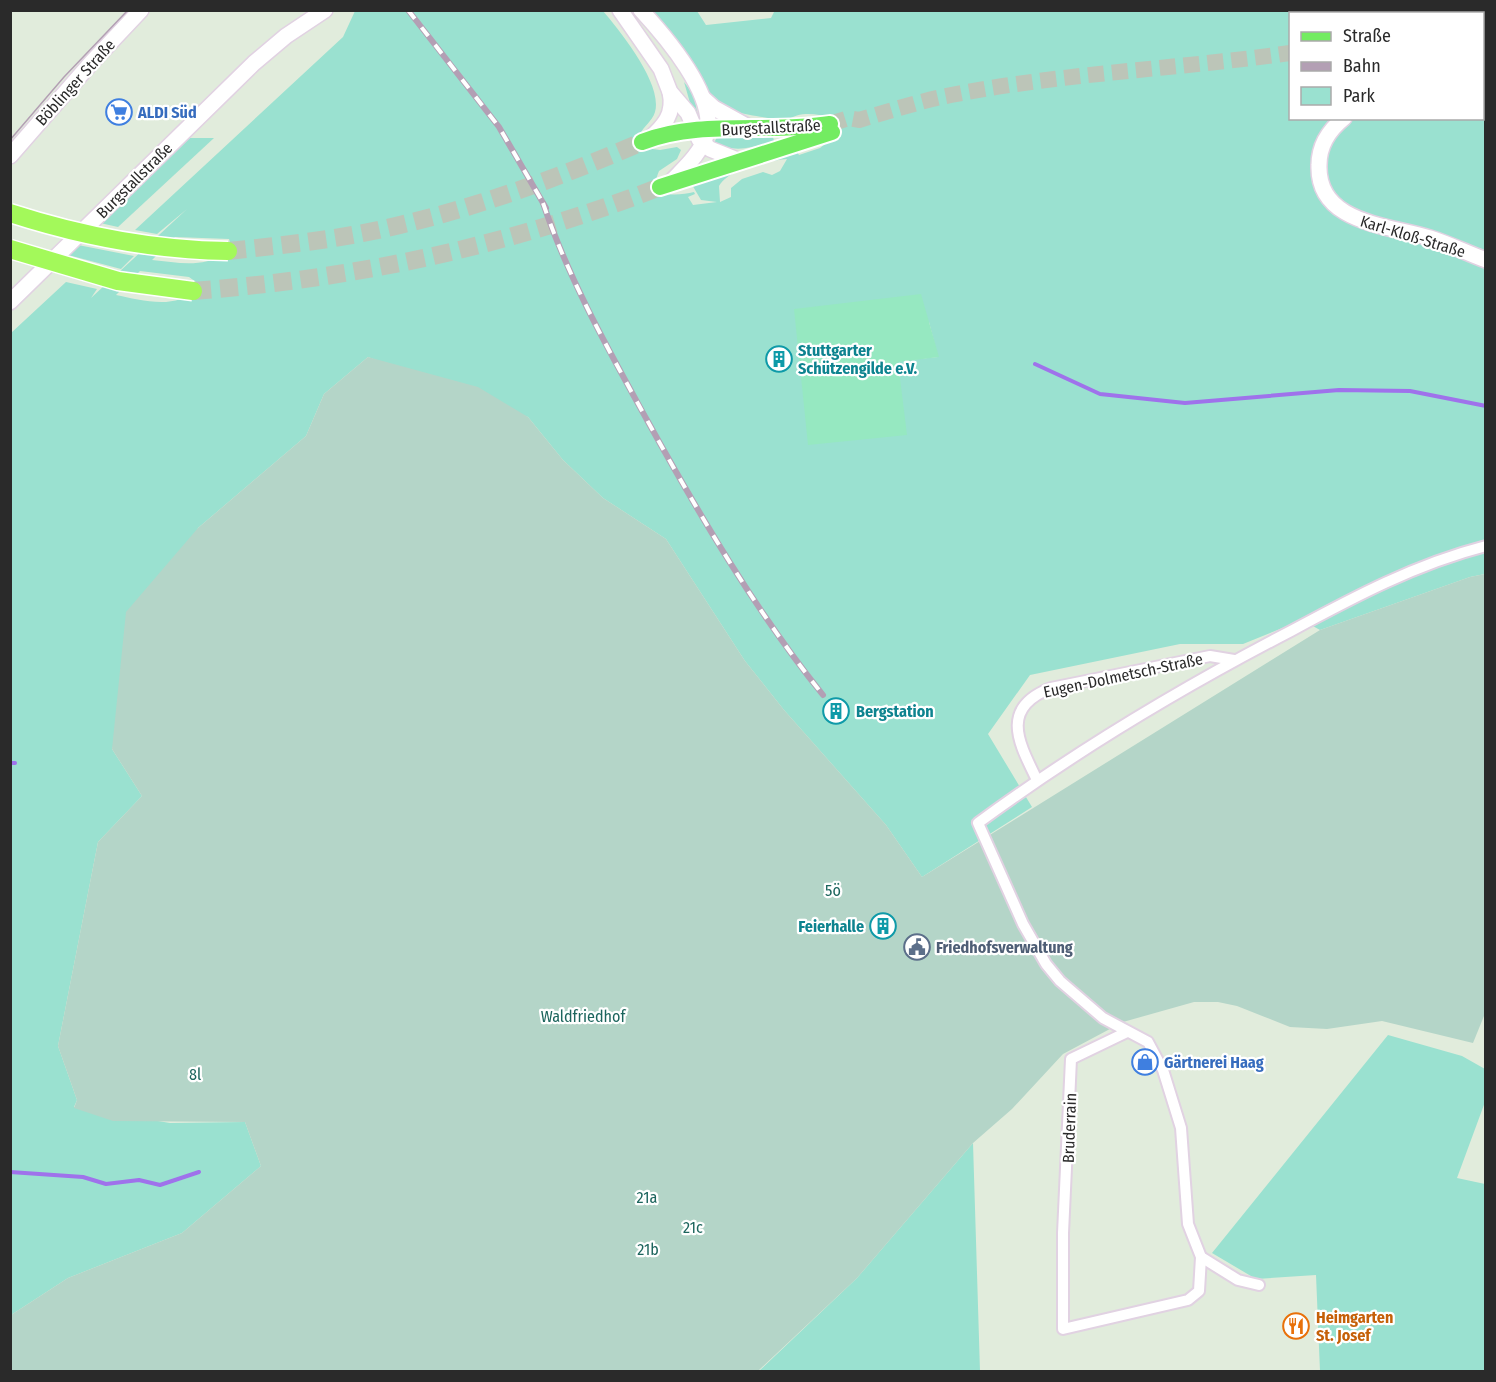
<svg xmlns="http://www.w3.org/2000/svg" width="1496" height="1382" viewBox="0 0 1496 1382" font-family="'Fira Sans Condensed',sans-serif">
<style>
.green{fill:#9ae1d0;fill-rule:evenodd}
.cemetery{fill:#b4d5c8}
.pitch{fill:#96e8c1}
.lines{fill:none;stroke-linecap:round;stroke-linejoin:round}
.stream{stroke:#9f72eb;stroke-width:4}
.primary-tunnel{stroke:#bcc5b8;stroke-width:16;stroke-dasharray:16 8;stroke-linecap:butt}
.highway-tunnel{stroke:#bcc5b8;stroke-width:18;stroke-dasharray:18 9;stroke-linecap:butt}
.street-casing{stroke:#e1d2e2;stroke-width:14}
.secondary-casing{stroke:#e1d2e2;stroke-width:18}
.primary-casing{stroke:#fff;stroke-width:20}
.street{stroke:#fff;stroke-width:10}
.secondary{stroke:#fff;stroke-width:15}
.primary{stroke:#73ec61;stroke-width:16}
.tram{stroke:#b39fb4;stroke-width:1.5}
.rail-casing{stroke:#b39fb4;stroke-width:6}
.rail{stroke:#fff;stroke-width:4;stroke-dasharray:11;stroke-linecap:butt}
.highway-bridge-casing{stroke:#fff;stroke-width:21;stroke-linecap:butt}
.highway-bridge{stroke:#a3f95a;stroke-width:18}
.labels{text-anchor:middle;stroke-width:4.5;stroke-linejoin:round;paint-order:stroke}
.street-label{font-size:16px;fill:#2a2a2a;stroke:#fff}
.shop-label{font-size:16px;font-weight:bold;fill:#366cbe;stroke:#fff;text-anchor:start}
.culture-label{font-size:16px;font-weight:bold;fill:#0d838f;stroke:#fff;text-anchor:start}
.park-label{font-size:16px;fill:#1c655d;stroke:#fff}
.service-label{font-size:16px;font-weight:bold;fill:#4e5e75;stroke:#fff;text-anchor:start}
.food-label{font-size:16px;font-weight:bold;fill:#c56008;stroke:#fff;text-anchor:start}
</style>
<rect width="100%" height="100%" fill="#e1ecdc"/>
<g class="green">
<path d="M775,10L1485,11V574L1470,577L1320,630L1302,620L1243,644H1180L1030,675L988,734L1032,807L922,877L886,825L784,710L745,661L666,539L603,498L563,460L528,417L368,357L324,394L306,436L198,528L112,749L142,796L98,842L58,1046L77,1100L74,1107L170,1123L245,1122L261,1166L182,1233L68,1278L11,1315V333L66,282L97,289L91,298L187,209L157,234L135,230L343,37L355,11H603C620,31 663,84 655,112C652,122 643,126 640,135L645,148L660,150L677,147L681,150L677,159L659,171C647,199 677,196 694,192L695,194L688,197L693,205L717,202L701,200L691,183L796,150L799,155L820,148L835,136L829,117C817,114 798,111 787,121C758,115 731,117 708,95L646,11H697L706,25L771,18ZM1290,14H1482V118H1290ZM787,159L780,171L772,175L763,172L742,179L731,188V197L720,202L719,186C730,168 766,161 787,159ZM175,237L229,239L232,249C207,269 181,263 152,260ZM140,271L189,277L196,282V288C177,311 141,300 116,295ZM929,322L938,357L898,361Z"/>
<path d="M684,82L694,95L699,122L695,120Z"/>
<path d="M717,137H773L774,141C752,148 735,153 714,143Z"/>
<path d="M185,138H214L118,227L100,223Z"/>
<path d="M78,245L134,256L121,269L68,255Z"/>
<path d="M1388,1035L1462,1056L1485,1069V1102L1457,1178L1485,1184V1371H1320L1316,1275L1256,1279L1212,1253Z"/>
<path d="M973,1143L980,1371L758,1372L857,1278Z"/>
</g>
<path class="cemetery" d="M368,357L478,387L528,417L563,460L603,498L666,539L745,661L784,710L886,825L922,877L1320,630L1470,577L1485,574L1486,1011L1473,1043L1382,1021L1327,1029L1290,1027L1237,1006L1218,1002H1194L1123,1022L1063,1054L1012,1109L973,1143L857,1278L758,1371L11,1372V1315L68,1278L182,1233L261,1166L245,1122L113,1121L74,1108L77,1100L58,1046L98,842L142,796L112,749L126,612L198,528L306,436L324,394Z"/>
<path class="pitch" d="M921,294L939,357L898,362L907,435L808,445L794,309Z"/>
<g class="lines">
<g class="stream">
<path d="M1035,364L1100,394L1185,403L1339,390L1410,391L1486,406"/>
<path d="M10,763H15"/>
<path d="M10,1172L83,1177L106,1184L139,1180L160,1185L199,1172"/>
</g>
<g class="primary-tunnel">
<path d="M1482,28L1486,27"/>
<path d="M830,124L849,118L859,120C890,111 920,101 951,95C1063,73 1178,69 1290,53"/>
</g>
<g class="highway-tunnel">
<path d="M228,251C285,245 343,239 400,225C484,205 563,176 642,142"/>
<path d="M193,291C359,278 504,247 660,187"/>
</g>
<g class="street-casing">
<g id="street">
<path d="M1037,780C1019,743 999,708 1051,688L1210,656L1234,660"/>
<path d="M1127,1032L1071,1059L1063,1233V1329L1188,1300L1199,1291L1201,1257L1188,1224L1181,1128L1163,1070L1148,1042L1103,1018L1060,981L1046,964L1023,924L978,823C1076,751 1183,687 1291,631C1354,597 1416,564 1486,546"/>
<path d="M1201,1257L1238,1280L1259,1285"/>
</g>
</g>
<g class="secondary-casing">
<g id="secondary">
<path d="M620,10L661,69L670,92L688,113L699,139L710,149L740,161"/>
<path d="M641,10C665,36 716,95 707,133C701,154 684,168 669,184"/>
<path d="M1482,49L1486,47"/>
<path d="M704,99L714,108L752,129"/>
<path d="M1344,118C1329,130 1319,145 1319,165C1317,224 1389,225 1430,238C1449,244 1467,253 1486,260"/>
<path d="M648,140C664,126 675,114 670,92"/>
<path d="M10,156L91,63L141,10"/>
<path d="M10,302L254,63L286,36L325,10"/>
</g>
</g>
<g class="primary-casing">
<g id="primary">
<path d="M642,142C701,119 768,134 830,124"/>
<path d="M660,187L832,132"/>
</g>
</g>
<use href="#street" class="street"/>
<use href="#secondary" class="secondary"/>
<use href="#primary" class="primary"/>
<path class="tram" d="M10,140L64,77L128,10"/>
<g class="rail-casing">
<g id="rail">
<path d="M408,10L499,127L546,208"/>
<path d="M543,203C569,280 608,349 647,420C700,516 755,610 823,695"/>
</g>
</g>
<use href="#rail" class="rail"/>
<g class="highway-bridge-casing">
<g id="highway-bridge">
<path d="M10,213C81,236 153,250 228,251"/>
<path d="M10,249L118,281L193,291"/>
</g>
</g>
<use href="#highway-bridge" class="highway-bridge"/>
</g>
<defs>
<g id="supermarket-ring" transform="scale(1.35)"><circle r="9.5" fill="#fff" stroke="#3f7fe0" stroke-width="1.5"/><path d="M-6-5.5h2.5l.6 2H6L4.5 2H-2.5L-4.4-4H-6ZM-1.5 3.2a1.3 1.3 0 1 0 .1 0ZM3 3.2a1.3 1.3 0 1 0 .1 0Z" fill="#3f7fe0"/></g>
<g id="building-ring" transform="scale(1.35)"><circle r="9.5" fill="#fff" stroke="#0f9aa8" stroke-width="1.5"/><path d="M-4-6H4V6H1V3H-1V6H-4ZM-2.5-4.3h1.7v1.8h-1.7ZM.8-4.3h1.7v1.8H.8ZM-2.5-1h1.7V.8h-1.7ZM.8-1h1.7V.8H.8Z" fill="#0f9aa8"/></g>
<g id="civic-ring" transform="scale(1.35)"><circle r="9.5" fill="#fff" stroke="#5c6f8a" stroke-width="1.5"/><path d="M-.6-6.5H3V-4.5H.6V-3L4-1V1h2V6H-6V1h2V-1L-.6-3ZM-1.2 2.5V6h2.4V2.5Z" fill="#5c6f8a"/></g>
<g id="shop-ring" transform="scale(1.35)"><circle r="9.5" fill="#fff" stroke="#3f7fe0" stroke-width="1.5"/><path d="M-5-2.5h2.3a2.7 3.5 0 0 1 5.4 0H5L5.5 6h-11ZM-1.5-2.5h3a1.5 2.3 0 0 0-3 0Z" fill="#3f7fe0"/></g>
<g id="restaurant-ring" transform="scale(1.35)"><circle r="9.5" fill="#fff" stroke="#e8710a" stroke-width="1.5"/><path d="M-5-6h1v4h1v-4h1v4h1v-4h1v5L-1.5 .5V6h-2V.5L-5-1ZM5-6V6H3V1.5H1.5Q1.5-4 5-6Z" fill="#e8710a"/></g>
</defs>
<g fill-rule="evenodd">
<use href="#supermarket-ring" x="119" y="112"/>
<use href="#building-ring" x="779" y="359"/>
<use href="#building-ring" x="836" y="711"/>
<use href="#building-ring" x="883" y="926"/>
<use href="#civic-ring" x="917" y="947"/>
<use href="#shop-ring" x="1145" y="1062"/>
<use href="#restaurant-ring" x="1296" y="1326"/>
</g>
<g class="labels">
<g class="street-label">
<text transform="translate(75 82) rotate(-48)" y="6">Böblinger Straße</text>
<text transform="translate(771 127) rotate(-3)" y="6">Burgstallstraße</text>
<text transform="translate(134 180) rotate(-45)" y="6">Burgstallstraße</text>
<text transform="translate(1413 236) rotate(17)" y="6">Karl-Kloß-Straße</text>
<text transform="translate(1123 675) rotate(-12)" y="6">Eugen-Dolmetsch-Straße</text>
<text transform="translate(1069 1128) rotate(-88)" y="6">Bruderrain</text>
</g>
<g class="shop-label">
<text x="138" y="118">ALDI Süd</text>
<text x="1164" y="1068">Gärtnerei Haag</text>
</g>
<g class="culture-label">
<text x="798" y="356">Stuttgarter<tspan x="798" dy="18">Schützengilde e.V.</tspan></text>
<text x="856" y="717">Bergstation</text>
<text x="864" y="932" text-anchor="end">Feierhalle</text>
</g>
<g class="park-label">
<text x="833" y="896">5ö</text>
<text x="583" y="1022">Waldfriedhof</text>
<text x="195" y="1080">8l</text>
<text x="647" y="1203">21a</text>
<text x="693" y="1233">21c</text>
<text x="648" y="1255">21b</text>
</g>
<g class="service-label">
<text x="936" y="953">Friedhofsverwaltung</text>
</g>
<g class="food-label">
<text x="1316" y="1323">Heimgarten<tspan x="1316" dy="18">St. Josef</tspan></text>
</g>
</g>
<rect width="1496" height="1382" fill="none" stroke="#2a2a2a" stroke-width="24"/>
<rect x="1289" y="12" width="195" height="108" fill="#ffffff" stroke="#aaaaaa" stroke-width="1.5"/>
<rect x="1301" y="32" width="30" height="9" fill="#73ec61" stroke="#aaaaaa" stroke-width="1.5"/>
<text x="1343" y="42" font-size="18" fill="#2a2a2a">Straße</text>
<rect x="1301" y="62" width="30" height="9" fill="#b39fb4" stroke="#aaaaaa" stroke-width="1.5"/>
<text x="1343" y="72" font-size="18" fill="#2a2a2a">Bahn</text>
<rect x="1301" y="87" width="30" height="18" fill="#9ae1d0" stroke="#aaaaaa" stroke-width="1.5"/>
<text x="1343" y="102" font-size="18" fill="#2a2a2a">Park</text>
</svg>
